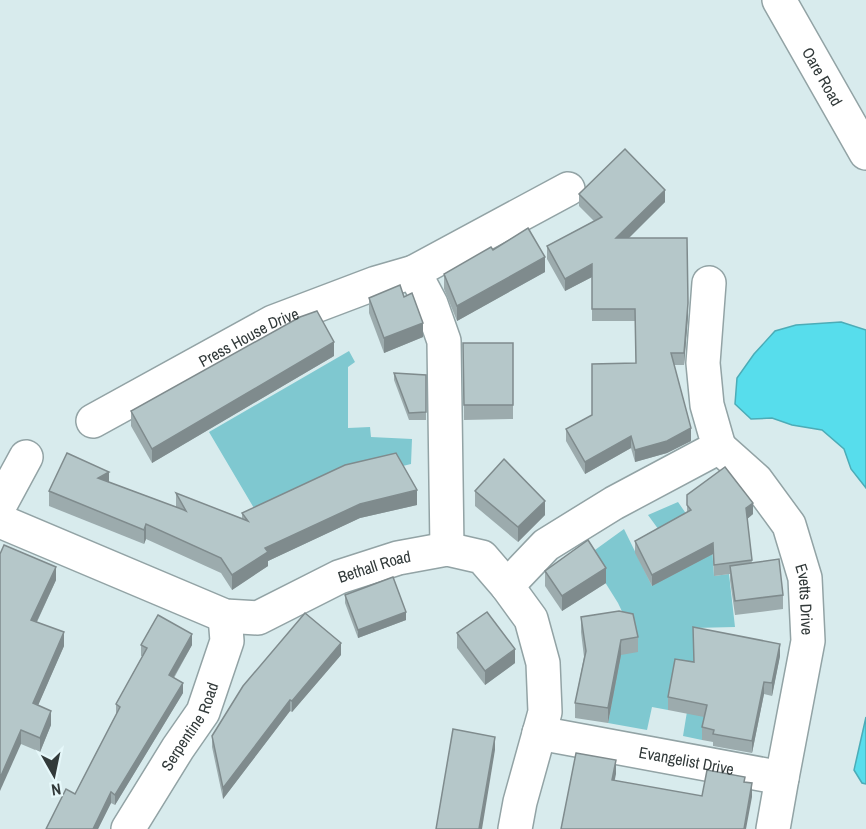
<svg xmlns="http://www.w3.org/2000/svg" width="866" height="829" viewBox="0 0 866 829" font-family="'Archivo Narrow',sans-serif">
<style>
.green{fill:#7fc8d0}
.water{fill:#57ddec;stroke:#4cacb7;stroke-width:1.5}
.lines{fill:none;stroke-linecap:round;stroke-linejoin:round}
.street-casing{stroke:#92a3a5;stroke-width:36}
.secondary-casing{stroke:#92a3a5;stroke-width:36}
.street{stroke:#fff;stroke-width:33}
.secondary{stroke:#fff;stroke-width:33}
.wall{fill:#9cabad}
.shaded-wall{fill:#7f8b8d}
.building{fill:#b5c7c9;stroke:#7f8b8d;stroke-width:1.5}
.labels{text-anchor:middle;stroke-width:6;stroke-linejoin:round;paint-order:stroke}
.street-label{font-size:16px;fill:#323a3a;stroke:#e6f8fa}
</style>
<rect width="100%" height="100%" fill="#d8ebed"/>
<g class="green">
<path d="M349,351L355,362L348,367V428L370,427L371,437L412,439L411,464L353,478L261,520L209,432Z"/>
<path d="M678,502L696,528L710,518L714,576L729,574L735,627L693,628L694,651L707,716L702,740L683,736L693,675L675,672L668,710L652,707L647,730L608,723L615,684L585,661L628,624L618,603L588,555L624,529L652,586L664,537L648,515Z"/>
</g>
<g class="water">
<path d="M841,322L866,330V488L851,469L844,449L822,430L792,425L772,418L751,419L735,404L737,378L754,354L775,331L796,325Z"/>
<path d="M866,717V784L862,783L854,770Z"/>
</g>
<g class="lines">
<g class="street-casing">
<g id="street">
<path id="s1" d="M93,421L273,322L376,283L414,272"/>
<path id="s2" d="M719,447L756,480L789,525L805,578L808,641L782,778"/>
<path d="M0,505L26,457"/>
<path id="s3" d="M0,521L225,616L258,618L339,577L398,558L447,549L482,557L507,586L531,619L543,663L545,712L520,802L515,829"/>
<path d="M447,549L444,341L431,304L414,272L568,189"/>
<path d="M507,586L546,545L614,503L719,447L707,405L703,363L709,283"/>
<path id="s4" d="M539,733L782,778L773,829"/>
<path id="s5" d="M128,829L178,748L203,712L227,641L225,616"/>
</g>
</g>
<g class="secondary-casing">
<g id="secondary">
<path id="s6" d="M779,0L866,153"/>
</g>
</g>
<use href="#street" class="street"/>
<use href="#secondary" class="secondary"/>
</g>
<g class="wall">
<path d="M579,194L665,202L628,238L688,316L684,365H674L691,441L667,453L635,462L631,448L585,474L566,441V429L592,415L636,363L635,321H592V277L565,291L547,259V246L594,221L579,206Z"/>
<path d="M493,250L545,272L457,321L444,289V274Z"/>
<path d="M404,297L423,337L384,353L369,313V298Z"/>
<path d="M463,343H513V419L464,420Z"/>
<path d="M334,356L152,463L131,426V411Z"/>
<path d="M394,373L426,375V420H409L394,380Z"/>
<path d="M109,482L176,507V493L242,519V513L417,505L360,518L268,561V566L232,590L221,573L146,539L144,544L49,506V491Z"/>
<path d="M475,491L545,515L518,542L475,506Z"/>
<path d="M687,495L753,514L747,519L752,563L783,595V609L735,615L730,580V574L714,576L713,554L652,586L635,553V541L687,512Z"/>
<path d="M0,554L56,580L37,622L64,646L38,705L51,725L40,752L21,744Z"/>
<path d="M545,571L606,583L562,611L545,586Z"/>
<path d="M345,595L406,620L358,638L345,603Z"/>
<path d="M581,617L638,637V652L621,655L608,723L575,718V703L584,657L581,632Z"/>
<path d="M693,627L780,656L772,696L764,694L752,753L713,746V742L702,740V727L704,717L668,710V697L694,662Z"/>
<path d="M457,633L515,663L485,685L457,648Z"/>
<path d="M141,645H192L174,678L183,693L115,805L111,803L98,829H46L75,794L116,715V704L143,656H141Z"/>
<path d="M341,655L292,712L290,711L223,799L212,747V736Z"/>
</g>
<g class="shaded-wall">
<path d="M665,190V202L616,251V238Z"/>
<path d="M545,257V272L457,321V306Z"/>
<path d="M592,264V277L565,291V279Z"/>
<path d="M688,303V316L684,365V353Z"/>
<path d="M423,323V337L384,353V338Z"/>
<path d="M334,342V356L152,463V449Z"/>
<path d="M691,428V441L667,453L635,462V450Z"/>
<path d="M631,436V448L585,474V462Z"/>
<path d="M109,472V486L98,478Z"/>
<path d="M417,490V505L360,518L268,561V566L232,590V575L265,548L360,504Z"/>
<path d="M545,501V515L518,542V527Z"/>
<path d="M753,503V514L746,520V508Z"/>
<path d="M146,524V539L144,544V530Z"/>
<path d="M713,543V554L652,586V575Z"/>
<path d="M56,567V580L31,634V620Z"/>
<path d="M606,568V583L562,611V596Z"/>
<path d="M406,612V620L358,638V630Z"/>
<path d="M64,632V646L33,717V703Z"/>
<path d="M192,634V645L169,685V675Z"/>
<path d="M621,640V655L608,723V708Z"/>
<path d="M341,643V655L292,712V701Z"/>
<path d="M780,644V656L772,696V683Z"/>
<path d="M515,649V663L485,685V671Z"/>
<path d="M764,682V694L752,753V741Z"/>
<path d="M183,683V693L115,805V795Z"/>
<path d="M290,700V711L223,799V788Z"/>
<path d="M51,711V725L40,752V738Z"/>
<path d="M21,730V744L0,791V778Z"/>
<path d="M495,737V750L482,829H479Z"/>
<path d="M616,760V774L612,793V780Z"/>
<path d="M752,783V797L746,829H744Z"/>
<path d="M111,792V803L98,829H93Z"/>
</g>
<g class="building">
<path d="M625,149L665,190L616,238H687L688,303L684,353H671L691,428L667,441L635,450L631,436L585,462L566,429L592,415V364L636,363L635,309H592V264L565,279L547,246L602,217L579,194Z"/>
<path d="M528,228L545,257L457,306L444,274L491,247L493,250Z"/>
<path d="M400,285L404,297L412,293L423,323L384,338L369,298Z"/>
<path d="M317,311L334,342L152,449L131,411L300,317Z"/>
<path d="M463,343H513V405H464Z"/>
<path d="M394,373L426,375V412L409,413Z"/>
<path d="M67,453L109,472L98,478L184,510L186,511L176,493L248,521L242,513L345,465L396,453L417,490L360,504L265,548L268,552L232,575L221,558L146,524L144,530L49,491Z"/>
<path d="M504,459L545,501L518,527L475,491Z"/>
<path d="M725,467L753,503L746,508L752,560L714,565L713,543L652,575L635,541L691,510L687,505V495Z"/>
<path d="M588,540L606,568L562,596L545,571Z"/>
<path d="M4,545L56,567L31,620L64,632L33,703L51,711L40,738L21,730L0,778V554Z"/>
<path d="M779,559L783,595L735,601L730,566Z"/>
<path d="M393,577L406,612L358,630L345,595Z"/>
<path d="M619,611L633,614L638,637L621,640L608,708L575,703L586,651L581,617Z"/>
<path d="M487,612L515,649L485,671L457,633Z"/>
<path d="M305,613L341,643L292,701L290,700L223,788L212,736L243,686Z"/>
<path d="M158,615L192,634L169,675L183,683L115,795L111,792L93,829H46L66,789L75,794L120,707L116,704L147,648L141,645Z"/>
<path d="M693,627L780,644L772,683L764,682L752,741L713,734L714,730L702,727L707,705L668,697L675,659L694,662Z"/>
<path d="M453,729L495,737L479,829H436Z"/>
<path d="M576,753L616,760L612,780L702,796L707,770L745,777L744,782L752,783L744,829H561Z"/>
</g>
<g class="labels">
<g class="street-label">
<text dy="6" stroke="none"><textPath href="#s6" startOffset="88">Oare Road</textPath></text>
<text dy="6" stroke="none"><textPath href="#s1" startOffset="177">Press House Drive</textPath></text>
<text dy="6" stroke="none"><textPath href="#s3" startOffset="405">Bethall Road</textPath></text>
<text dy="6" stroke="none"><textPath href="#s2" startOffset="182">Evetts Drive</textPath></text>
<text dy="6" stroke="none"><textPath href="#s5" startOffset="120">Serpentine Road</textPath></text>
<text dy="6" stroke="none"><textPath href="#s4" startOffset="150">Evangelist Drive</textPath></text>
</g>
</g>
<g transform="translate(54 775) rotate(171)" stroke="#e6f8fa" stroke-width="4.5" paint-order="stroke">
<path d="M0-4.5L10 22L0 15L-10 22Z" fill="#323a3a"/>
<text y="-9" font-size="16" font-weight="bold" text-anchor="middle" fill="#323a3a">N</text>
</g>
</svg>
